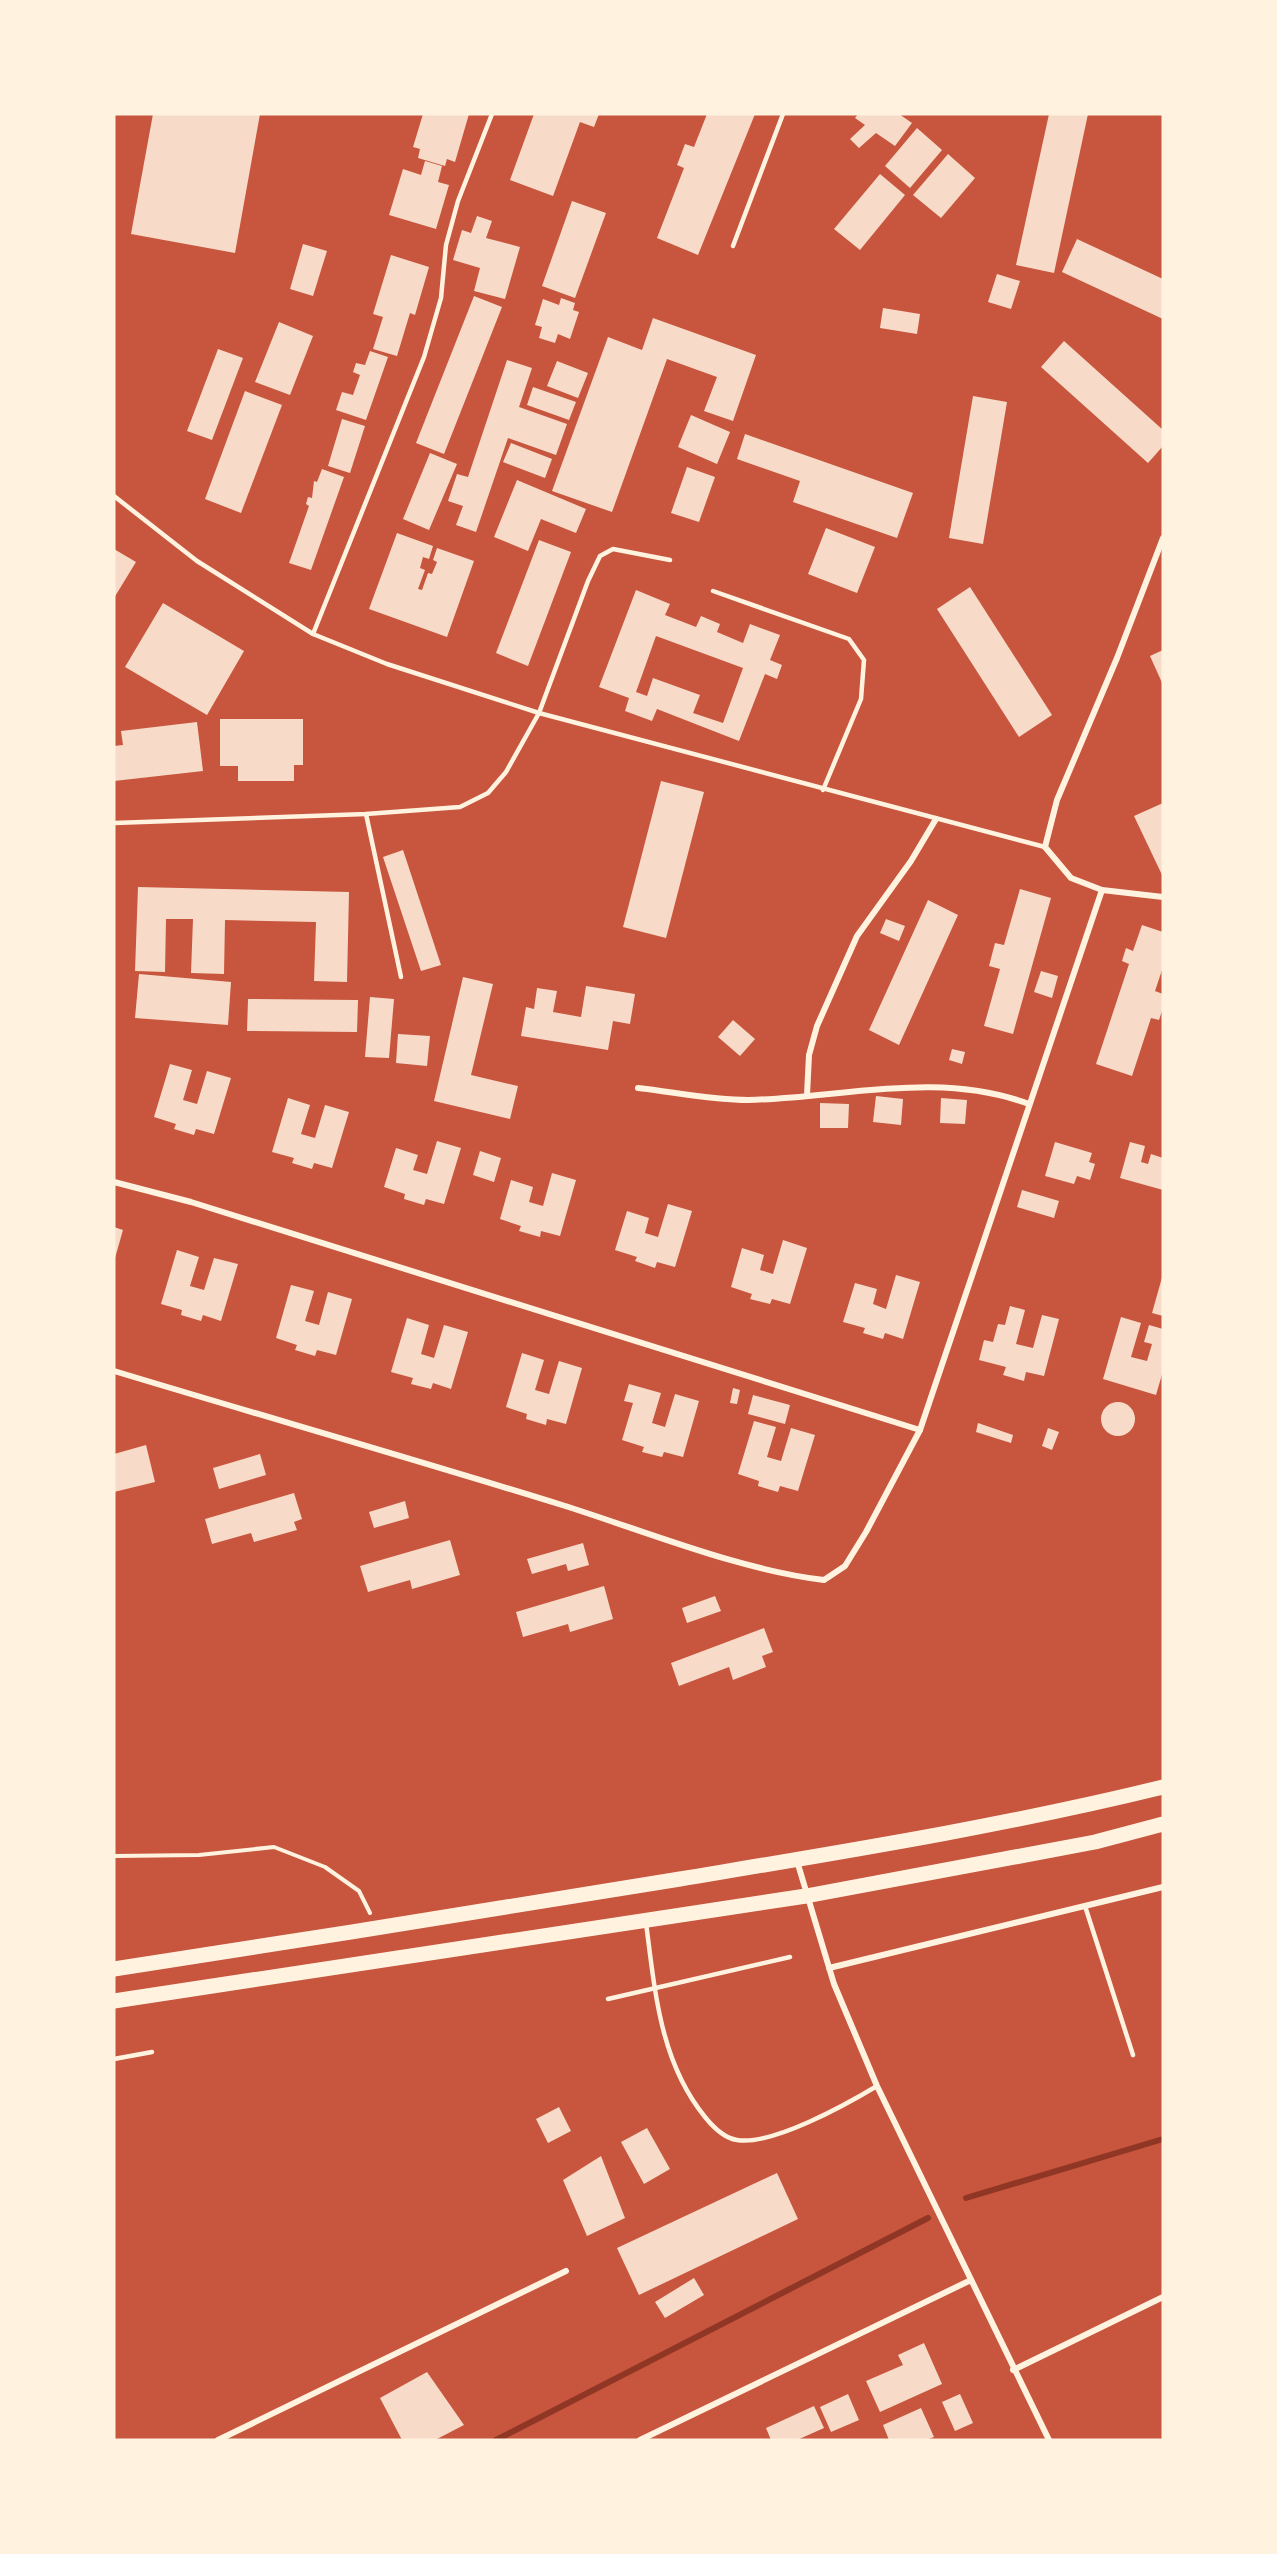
<svg xmlns="http://www.w3.org/2000/svg" width="1277" height="2554" viewBox="0 0 1277 2554" font-family="'Source Sans 3',sans-serif">
<style>
.lines{fill:none;stroke-linecap:round;stroke-linejoin:round}
.stream{stroke:#8f3625;stroke-width:6}
.building{fill:#f7dbc8;fill-rule:evenodd}
.path{stroke:#fff3e0;stroke-width:4}
.service{stroke:#fff3e0;stroke-width:4.5}
.minor{stroke:#fff3e0;stroke-width:6}
.primary{stroke:#fff3e0;stroke-width:15}
</style>
<rect width="100%" height="100%" fill="#c8553d"/>
<g class="lines">
<g class="stream">
<path d="M966,2198L1163,2139"/>
<path d="M496,2440L928,2218"/>
</g>
</g>
<g class="building">
<path d="M153,114H260L235,253L131,234Z"/>
<path d="M423,114H469L455,162L447,159L445,166L418,158L420,149L413,147Z"/>
<path d="M534,114H599L594,127L580,122L553,196L510,180Z"/>
<path d="M707,114H755L698,255L657,238L684,168L677,165L685,144L694,147Z"/>
<path d="M858,114H899L912,123L895,146L876,133L859,148L850,139L865,125L855,118Z"/>
<path d="M1049,114H1088L1054,273L1016,265Z"/>
<path d="M917,128L942,150L910,188L885,166Z"/>
<path d="M948,154L975,178L941,218L913,195Z"/>
<path d="M425,161L442,166L438,182L449,185L436,229L389,215L403,169L421,175Z"/>
<path d="M880,174L905,195L860,250L834,229Z"/>
<path d="M572,201L606,213L575,298L542,286Z"/>
<path d="M477,216L492,221L486,238L520,247L505,299L474,291L480,268L453,260L462,230L471,233Z"/>
<path d="M1077,239L1163,279V319L1062,272Z"/>
<path d="M303,244L327,251L313,296L290,289Z"/>
<path d="M391,255L429,267L415,315L410,313L397,356L373,349L383,317L373,314Z"/>
<path d="M997,274L1020,281L1011,309L988,302Z"/>
<path d="M474,296L502,307L444,454L416,443Z"/>
<path d="M561,298L575,303L573,310L579,312L570,339L558,334L555,343L539,338L542,327L535,325L543,299L559,305Z"/>
<path d="M883,308L920,314L917,334L880,328Z"/>
<path d="M653,318L756,355L733,421L704,411L717,377L667,359L612,512L552,491L608,337L642,350Z"/>
<path d="M279,322L313,336L290,395L255,382Z"/>
<path d="M1064,341L1163,430V446L1148,463L1041,367Z"/>
<path d="M218,349L243,358L212,440L187,431Z"/>
<path d="M370,351L388,357L366,420L336,410L342,392L353,395L360,375L353,372L356,363L365,365Z"/>
<path d="M507,360L532,368L519,407L567,424L556,455L508,438L476,532L456,525L463,506L448,501L457,474L468,477Z"/>
<path d="M557,361L588,373L578,398L547,386Z"/>
<path d="M533,387L576,402L569,420L527,405Z"/>
<path d="M245,391L282,405L241,513L205,499Z"/>
<path d="M973,396L1007,402L983,544L949,538Z"/>
<path d="M691,415L730,432L717,464L678,447Z"/>
<path d="M342,419L365,426L350,473L328,466Z"/>
<path d="M745,434L913,493L897,538L793,502L800,481L737,459Z"/>
<path d="M511,443L552,459L545,478L503,462Z"/>
<path d="M430,453L457,464L429,530L403,519Z"/>
<path d="M687,467L715,477L699,522L671,513Z"/>
<path d="M322,469L344,477L311,570L289,563L309,506L306,504L308,497L312,498L314,481L317,482Z"/>
<path d="M517,480L586,509L576,533L541,519L528,551L494,537Z"/>
<path d="M826,528L875,547L857,593L808,574Z"/>
<path d="M397,533L433,546L429,559L423,557L420,568L425,570L418,589L422,590L428,573L432,574L437,562L433,560L437,548L474,561L447,637L369,609Z"/>
<path d="M539,540L571,552L528,666L496,653Z"/>
<path d="M114,549L136,562L114,598Z"/>
<path d="M970,587L1052,715L1019,737L937,609Z"/>
<path d="M636,590L670,604L665,615L696,627L701,616L720,624L717,632L743,643L750,624L780,635L770,660L782,665L777,679L765,674L739,741L657,709L652,721L625,711L629,698L599,687ZM656,636L743,668L723,723L693,713L700,695L653,678L647,696L636,692Z"/>
<path d="M163,603L244,651L207,715L125,667Z"/>
<path d="M1163,650V685L1150,656Z"/>
<path d="M220,719H303V765H294V781H238V766H220Z"/>
<path d="M197,722L203,771L114,781V746L123,745L121,731Z"/>
<path d="M661,781L704,792L666,938L623,927Z"/>
<path d="M1163,803V877L1134,816Z"/>
<path d="M403,850L441,965L421,971L383,857Z"/>
<path d="M138,887L349,892L347,982L314,981L316,922L225,920L224,974L191,973L193,919H166L165,972L135,971Z"/>
<path d="M1020,889L1051,898L1013,1034L984,1026L1000,969L989,966L995,943L1004,945Z"/>
<path d="M928,900L958,915L899,1045L869,1030Z"/>
<path d="M886,919L905,926L899,941L880,933Z"/>
<path d="M1142,925L1163,932V967L1155,991L1163,994V1008L1159,1020L1151,1018L1132,1076L1096,1064L1129,964L1122,961L1126,948L1133,951Z"/>
<path d="M1041,971L1058,976L1052,998L1034,992Z"/>
<path d="M139,974L231,982L228,1025L135,1018Z"/>
<path d="M463,977L493,984L471,1075L518,1086L510,1119L434,1101Z"/>
<path d="M586,986L635,994L630,1024L613,1021L608,1050L521,1036L526,1007L534,1009L537,988L557,991L553,1012L581,1017Z"/>
<path d="M370,997L394,999L389,1058L365,1057Z"/>
<path d="M248,999L358,1000L357,1032L247,1031Z"/>
<path d="M733,1020L755,1039L740,1056L718,1037Z"/>
<path d="M398,1034L430,1036L427,1066L396,1063Z"/>
<path d="M952,1049L965,1052L962,1064L949,1060Z"/>
<path d="M170,1064L192,1070L183,1100L197,1104L207,1071L231,1078L214,1134L196,1129L194,1135L174,1129L176,1124L154,1117Z"/>
<path d="M876,1096L903,1099L901,1125L873,1122Z"/>
<path d="M288,1098L310,1105L301,1134L315,1138L325,1105L349,1112L332,1168L314,1163L312,1169L292,1163L294,1158L272,1152Z"/>
<path d="M941,1098L967,1100L965,1124L940,1123Z"/>
<path d="M820,1103L849,1104L848,1128H820Z"/>
<path d="M437,1141L461,1148L444,1204L426,1199L424,1205L404,1199L405,1194L384,1187L396,1148L418,1155L413,1170L427,1174Z"/>
<path d="M1055,1142L1092,1153L1089,1162L1095,1164L1090,1180L1077,1176L1074,1184L1045,1176Z"/>
<path d="M1130,1142L1145,1146L1141,1162L1148,1164L1151,1154L1163,1158V1190L1120,1178Z"/>
<path d="M480,1151L501,1158L494,1182L473,1175Z"/>
<path d="M552,1173L576,1180L560,1236L541,1231L540,1237L519,1231L521,1226L500,1219L511,1180L533,1187L529,1202L543,1206Z"/>
<path d="M1022,1190L1059,1201L1054,1218L1017,1207Z"/>
<path d="M668,1204L692,1211L675,1267L657,1262L655,1268L635,1261L637,1257L615,1250L627,1211L649,1218L645,1233L658,1237Z"/>
<path d="M114,1227L123,1230L115,1258H114Z"/>
<path d="M783,1240L807,1248L790,1304L772,1299L770,1304L750,1299L752,1294L731,1287L742,1248L764,1255L760,1270L773,1274Z"/>
<path d="M177,1250L199,1257L190,1286L204,1290L214,1258L238,1264L221,1321L203,1315L201,1321L181,1315L182,1310L161,1304Z"/>
<path d="M1163,1274V1316L1152,1313Z"/>
<path d="M896,1275L920,1282L903,1339L885,1333L883,1339L863,1333L865,1328L843,1322L855,1283L877,1289L873,1304L886,1309Z"/>
<path d="M291,1285L314,1291L305,1321L319,1325L328,1292L352,1299L336,1355L317,1350L315,1356L295,1350L297,1345L276,1338Z"/>
<path d="M1010,1306L1025,1310L1016,1344L1033,1348L1042,1315L1059,1319L1044,1376L1026,1372L1024,1381L1003,1375L1006,1367L979,1360L984,1340L993,1342L998,1324L1005,1325Z"/>
<path d="M1121,1317L1141,1323L1131,1357L1147,1361L1152,1344L1144,1342L1149,1325L1163,1329V1371L1156,1395L1103,1379Z"/>
<path d="M407,1318L429,1325L421,1354L434,1358L444,1325L468,1332L451,1389L433,1383L431,1389L411,1384L413,1378L391,1372Z"/>
<path d="M522,1353L544,1360L535,1390L549,1394L559,1361L582,1368L566,1424L547,1419L546,1425L526,1419L527,1414L506,1407Z"/>
<path d="M629,1384L661,1393L652,1423L665,1427L675,1394L699,1401L683,1457L664,1452L662,1457L642,1452L644,1447L622,1440L633,1403L624,1401Z"/>
<path d="M733,1388L740,1390L737,1404L730,1403Z"/>
<path d="M753,1395L790,1405L785,1424L748,1414Z"/>
<circle cx="1118" cy="1419" r="17"/>
<path d="M754,1421L776,1427L767,1457L781,1461L791,1428L815,1435L798,1491L780,1486L778,1492L758,1486L759,1481L738,1474Z"/>
<path d="M978,1423L1013,1435L1011,1443L976,1432Z"/>
<path d="M1048,1428L1059,1432L1052,1450L1042,1446Z"/>
<path d="M146,1445L155,1482L114,1492V1454Z"/>
<path d="M260,1454L266,1475L219,1489L213,1468Z"/>
<path d="M294,1493L302,1519L294,1522L297,1530L254,1542L251,1533L212,1544L205,1519Z"/>
<path d="M405,1501L409,1518L374,1528L369,1512Z"/>
<path d="M450,1540L460,1575L412,1589L410,1580L368,1592L360,1566Z"/>
<path d="M583,1543L589,1565L568,1571L566,1564L532,1574L527,1559Z"/>
<path d="M604,1586L613,1619L570,1632L568,1624L523,1637L516,1612Z"/>
<path d="M715,1596L721,1611L687,1623L682,1608Z"/>
<path d="M764,1628L773,1652L762,1656L766,1667L733,1680L729,1667L679,1686L671,1663Z"/>
<path d="M559,2107L571,2131L548,2143L536,2119Z"/>
<path d="M647,2128L670,2169L644,2184L621,2142Z"/>
<path d="M601,2156L625,2218L587,2236L563,2180Z"/>
<path d="M777,2173L798,2219L639,2295L617,2248Z"/>
<path d="M694,2278L704,2295L665,2318L655,2302Z"/>
<path d="M924,2343L942,2384L880,2412L866,2381L903,2365L898,2355Z"/>
<path d="M427,2372L464,2425L435,2440H402L380,2398Z"/>
<path d="M848,2394L859,2420L831,2432L820,2407Z"/>
<path d="M960,2394L973,2423L955,2431L942,2402Z"/>
<path d="M814,2406L824,2428L797,2440H771L766,2428Z"/>
<path d="M921,2408L934,2437L926,2440H889L883,2425Z"/>
</g>
<g class="lines">
<path class="path" d="M114,1856L199,1855L274,1847L325,1867L359,1891L370,1913"/>
<g class="service">
<path d="M733,246L783,114"/>
<path d="M114,496L197,561L313,634L387,664L539,713L1045,847"/>
<path d="M713,591L849,639L864,660L861,699L823,790"/>
<path d="M313,634L424,357L441,298L446,245L458,201L492,114"/>
<path d="M366,814L401,977"/>
<path d="M114,823L366,814L460,807L488,793L506,772L539,713L588,581L600,556L613,549L670,560"/>
<path d="M1085,1906L1133,2055"/>
<path d="M646,1923C655,1991 660,2062 705,2117C713,2127 724,2138 737,2140C772,2146 847,2104 877,2086"/>
<path d="M608,1999L790,1957"/>
<path d="M114,2059L152,2052"/>
</g>
<g class="minor">
<path d="M1163,538L1117,658L1057,800L1045,847L1071,878L1102,890L1163,897"/>
<path d="M638,1088C674,1092 712,1100 748,1100C842,1098 937,1070 1029,1104"/>
<path d="M807,1095L809,1055L817,1026L857,936L911,861L936,819"/>
<path d="M114,1182L191,1202L920,1430"/>
<path d="M114,1371C263,1416 414,1459 562,1505C645,1531 739,1570 824,1580L845,1566L866,1532L920,1430L1102,890"/>
<path d="M797,1861L834,1984L877,2086L1049,2440"/>
<path d="M829,1968L1163,1887"/>
<path d="M1013,2370L1163,2297"/>
<path d="M218,2440L566,2271"/>
<path d="M640,2440L971,2280"/>
</g>
<g class="primary">
<path d="M114,1969C303,1940 491,1910 680,1879C841,1852 1004,1826 1163,1787"/>
<path d="M114,2001L806,1896L1095,1842L1163,1824"/>
</g>
</g>
<rect width="1277" height="2554" fill="none" stroke="#fff3e0" stroke-width="231"/>
</svg>
